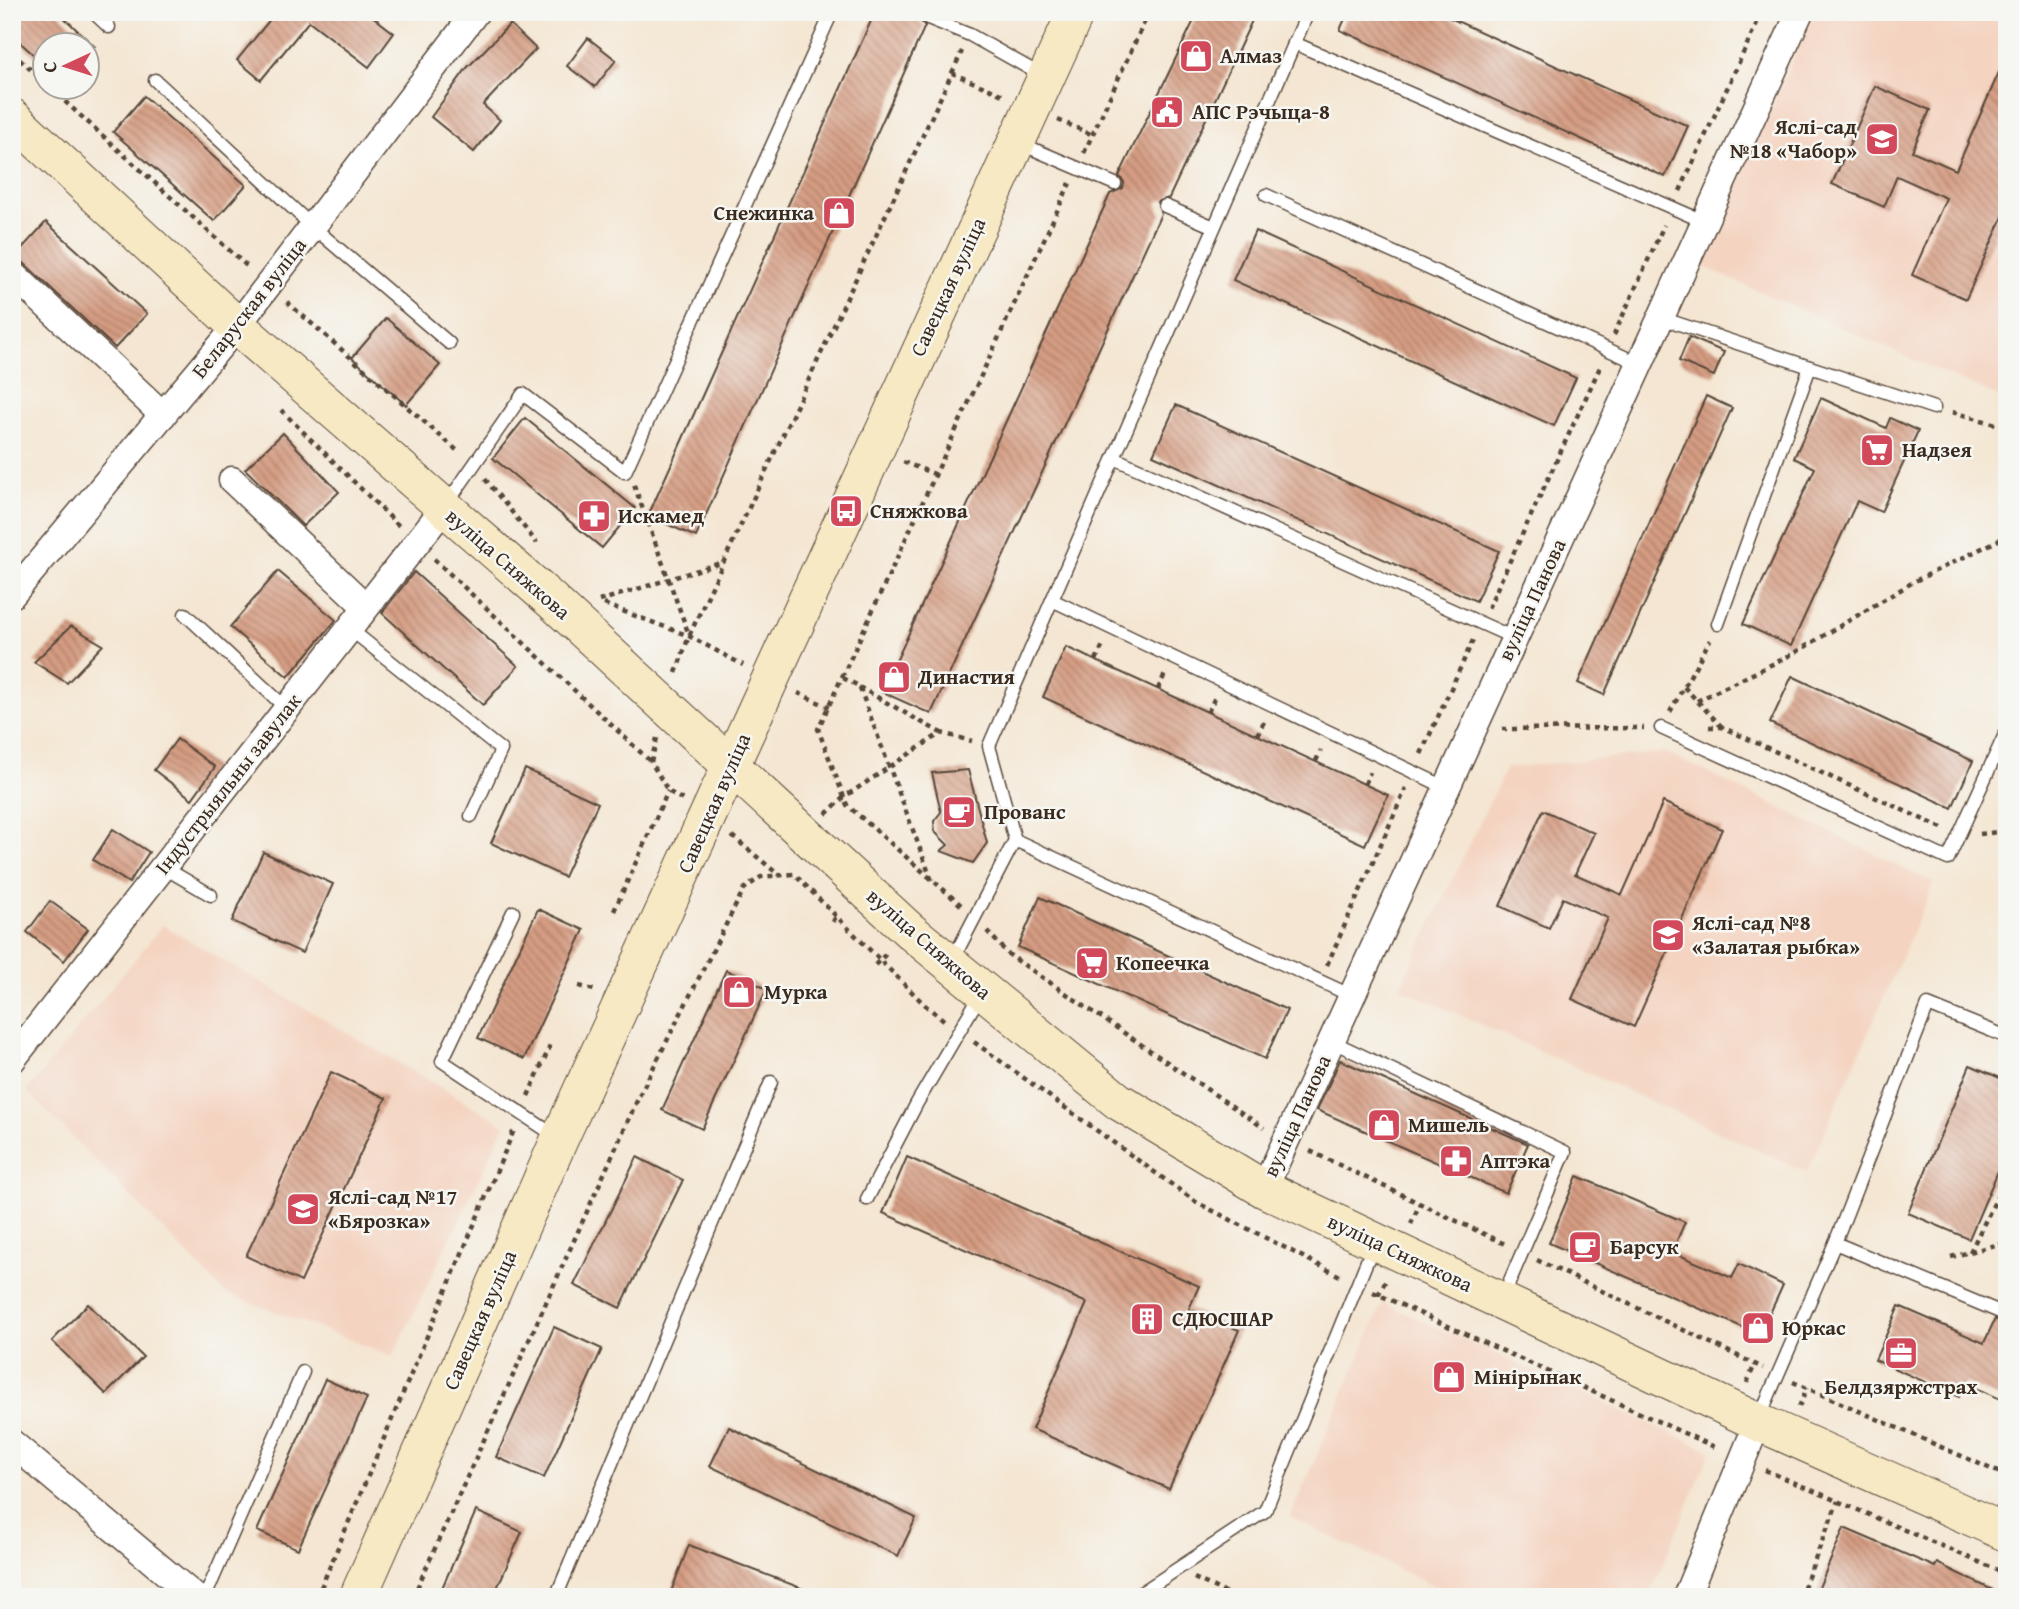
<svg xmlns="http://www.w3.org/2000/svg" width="2019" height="1609" viewBox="0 0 2019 1609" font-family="'Gentium Book Plus',serif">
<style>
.built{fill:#f4d3c0}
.building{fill:url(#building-back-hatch)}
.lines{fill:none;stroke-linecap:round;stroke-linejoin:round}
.lane-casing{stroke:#574639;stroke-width:15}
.street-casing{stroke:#574639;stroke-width:29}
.secondary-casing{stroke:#574639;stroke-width:39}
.path{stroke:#574639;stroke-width:4.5;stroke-dasharray:5 5;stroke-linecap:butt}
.lane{stroke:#fff;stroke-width:12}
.street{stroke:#fff;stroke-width:26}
.secondary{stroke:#f7e9c3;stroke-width:37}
.labels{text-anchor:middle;stroke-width:5;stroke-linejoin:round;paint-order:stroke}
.poi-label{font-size:21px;font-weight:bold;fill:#3b2a1e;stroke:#f6f6f2;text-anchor:start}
.street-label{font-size:21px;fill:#3b2a1e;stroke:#f6f6f2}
</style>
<defs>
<pattern id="building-back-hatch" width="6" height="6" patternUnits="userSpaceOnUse" patternTransform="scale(1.75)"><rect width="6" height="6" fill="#d59c82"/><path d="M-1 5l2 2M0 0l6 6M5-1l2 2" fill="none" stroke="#ae7f6a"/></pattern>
</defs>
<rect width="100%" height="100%" fill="#f6f6f2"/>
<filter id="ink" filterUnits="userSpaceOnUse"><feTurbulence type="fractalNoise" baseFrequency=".0143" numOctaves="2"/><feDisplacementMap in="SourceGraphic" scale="14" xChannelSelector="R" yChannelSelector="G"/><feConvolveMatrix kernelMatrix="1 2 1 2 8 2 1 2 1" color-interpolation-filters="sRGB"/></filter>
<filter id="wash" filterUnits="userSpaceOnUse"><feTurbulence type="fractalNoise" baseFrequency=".00686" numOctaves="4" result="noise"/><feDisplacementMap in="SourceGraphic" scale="28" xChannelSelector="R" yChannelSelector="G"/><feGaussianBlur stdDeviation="1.57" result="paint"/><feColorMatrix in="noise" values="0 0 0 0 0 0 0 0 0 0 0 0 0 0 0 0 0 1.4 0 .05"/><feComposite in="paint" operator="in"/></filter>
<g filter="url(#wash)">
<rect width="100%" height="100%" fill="#f4e6d2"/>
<g class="built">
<path d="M1814,12H2007V401L1702,266Z"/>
<path d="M1665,752L1934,883L1807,1172L1400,988L1506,768Z"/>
<path d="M163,925L505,1125L393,1356L225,1293L27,1091Z"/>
<path d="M1383,1303L1711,1451L1649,1597H1457L1290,1517Z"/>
</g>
<g id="blocks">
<g class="building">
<path d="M12,12H58L94,46H46V66L12,35Z"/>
<path d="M276,12H367L394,33L369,67L309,21L261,80L237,60Z"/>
<path d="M875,12H922L920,20L925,26L696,537L648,516Z"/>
<path d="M1198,12H1256L1169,198L1157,202L1161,214L931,714L882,692L1110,194L1123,188L1124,182L1119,176Z"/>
<path d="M1348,12H1437L1688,126L1665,177L1340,30Z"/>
<path d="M510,24L536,49L483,105L500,120L474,152L431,117L467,68Z"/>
<path d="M588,38L616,60L595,87L567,66Z"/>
<path d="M2007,54V208L1966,299L1912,275L1946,198L1897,176L1884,207L1832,184L1875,86L1930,110L1912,151L1956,170Z"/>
<path d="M144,96L246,185L214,221L113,132Z"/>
<path d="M46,222L147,314L115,348L23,262L13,258Z"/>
<path d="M1255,231L1576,378L1554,426L1233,280Z"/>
<path d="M386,318L440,365L406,405L352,358Z"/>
<path d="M1689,337L1724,352L1714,376L1679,361Z"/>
<path d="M1706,396L1732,408L1604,695L1578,683Z"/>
<path d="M1821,398L1886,428L1890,418L1918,431L1881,512L1857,501L1791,646L1743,624L1815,468L1794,458Z"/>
<path d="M1176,405L1499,551L1476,601L1153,455Z"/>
<path d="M525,418L635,508L602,548L493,458Z"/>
<path d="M283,433L339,492L303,526L245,469Z"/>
<path d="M278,571L336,620L288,677L230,627Z"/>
<path d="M414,572L518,666L483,705L382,613Z"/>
<path d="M71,626L103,645L67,683L34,662Z"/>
<path d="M1066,647L1388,795L1365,845L1043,697Z"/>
<path d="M1792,676L1973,761L1952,808L1770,723Z"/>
<path d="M177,739L215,767L192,799L154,770Z"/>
<path d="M525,769L598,803L564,877L491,843Z"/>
<path d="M968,770L987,843L973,863L941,851L948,845L935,832L934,821L941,812L932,773Z"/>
<path d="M1663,802L1722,829L1634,1027L1572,999L1608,918L1563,898L1549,928L1500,906L1543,810L1594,833L1575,874L1622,895Z"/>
<path d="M113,829L149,852L129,883L93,860Z"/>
<path d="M263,852L333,884L302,953L232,921Z"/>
<path d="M1040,897L1287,1010L1265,1059L1018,947Z"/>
<path d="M50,901L88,929L64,961L27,932Z"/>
<path d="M538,909L584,930L524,1059L478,1038Z"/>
<path d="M726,970L767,989L702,1129L662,1110Z"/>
<path d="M1340,1060L1528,1144L1506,1193L1317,1110Z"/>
<path d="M1970,1065L2007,1081V1150L1969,1239L1908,1213Z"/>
<path d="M331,1072L386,1098L301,1282L246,1256Z"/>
<path d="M637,1157L683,1180L620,1308L574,1285Z"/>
<path d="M907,1157L1199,1286L1189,1309L1239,1330L1169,1489L1032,1429L1087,1303L883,1213Z"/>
<path d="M1577,1176L1685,1222L1672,1252L1732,1278L1739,1264L1783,1285L1760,1335L1549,1243Z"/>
<path d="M88,1304L143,1357L106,1394L52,1341Z"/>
<path d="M1899,1306L1984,1343L1995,1319L2007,1324V1402L1965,1383L1959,1397L1875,1360Z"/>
<path d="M554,1327L602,1349L544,1478L496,1457Z"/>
<path d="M325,1379L367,1398L298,1549L257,1531Z"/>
<path d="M729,1427L916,1518L898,1556L710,1466Z"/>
<path d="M476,1511L522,1532L493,1597H438Z"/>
<path d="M1844,1528L1935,1567L1937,1563L2007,1597H1815Z"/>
<path d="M689,1545L819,1595V1597H669Z"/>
</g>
</g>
</g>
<g filter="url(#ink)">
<use href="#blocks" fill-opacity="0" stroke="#574639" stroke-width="2"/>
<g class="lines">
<g class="lane-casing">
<g id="lane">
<path d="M93,12L109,27"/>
<path d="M928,18L970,35L1043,76"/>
<path d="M1294,43L1705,222"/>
<path d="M155,80L313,227L449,343"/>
<path d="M1019,143L1115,184"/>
<path d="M1266,195L1640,364"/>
<path d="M1165,206L1214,227"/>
<path d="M1661,318L1934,408"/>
<path d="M1114,458L1308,12"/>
<path d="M446,505L523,394L625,472L832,12"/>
<path d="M1052,600L1114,458L1514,638"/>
<path d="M185,614L287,709"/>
<path d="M1718,624L1810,367"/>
<path d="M350,629L501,750L471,816"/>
<path d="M1661,728L1948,859L2007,730"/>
<path d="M1015,840L1352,996"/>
<path d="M163,867L211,895"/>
<path d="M513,912L442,1061L557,1137"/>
<path d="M952,961L1015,840L989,746L1052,600L1447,788"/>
<path d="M1331,1041L1565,1152L1503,1297"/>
<path d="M867,1199L917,1103L982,992"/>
<path d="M1835,1243L1928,1005L2007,1037"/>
<path d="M1759,1418L1835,1243L2007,1315"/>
<path d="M205,1597L303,1372"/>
<path d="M556,1597L771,1082"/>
<path d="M1135,1597L1265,1511L1374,1244"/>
</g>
</g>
<g class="street-casing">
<g id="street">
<path d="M12,273L163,415"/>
<path d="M232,480L366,607"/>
<path d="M12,595L237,326L476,12"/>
<path d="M12,1060L444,508"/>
<path d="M1264,1189L1800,12"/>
<path d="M12,1443L195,1597"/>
<path d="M1686,1597L1758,1422"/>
</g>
</g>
<g class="secondary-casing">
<g id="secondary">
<path d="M12,117L237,326L551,600L909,930L1118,1101L1264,1189L1758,1422L2007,1533"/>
<path d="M358,1597L560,1138L1076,12"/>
</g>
</g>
<g class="path">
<path d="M12,53L46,83"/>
<path d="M952,73L962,51"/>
<path d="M50,88L249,268"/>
<path d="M1058,120L1093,135"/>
<path d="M1084,153L1149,12"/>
<path d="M1680,191L1762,12"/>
<path d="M287,302L460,453"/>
<path d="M1614,335L1664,225"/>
<path d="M281,410L400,527"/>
<path d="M1952,412L2007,427"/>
<path d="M903,462L937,475"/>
<path d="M485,479L537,543"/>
<path d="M634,485L689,635"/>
<path d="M434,559L650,761"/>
<path d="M599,601L724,562"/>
<path d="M604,604L689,636L743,665"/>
<path d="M1488,608L1601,365"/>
<path d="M1096,660L1103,645"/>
<path d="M676,673L689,636L952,73L1005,96"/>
<path d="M843,678L859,686L932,881"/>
<path d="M859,687L941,733"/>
<path d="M1684,687L1722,727"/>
<path d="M1158,689L1165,674"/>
<path d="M798,693L829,707"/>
<path d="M1697,701L1793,654L1915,581L2007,536"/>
<path d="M1208,712L1215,697"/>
<path d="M1670,712L1710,640"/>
<path d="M1709,727H1722L1944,829"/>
<path d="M1502,729L1644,728"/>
<path d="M1257,735L1265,720"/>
<path d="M657,738L651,762L668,791L683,800"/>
<path d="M1421,754L1474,638"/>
<path d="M1316,761L1321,750"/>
<path d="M1365,784L1370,772"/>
<path d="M826,814L844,797L941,733L972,741"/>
<path d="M1980,834L2007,831"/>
<path d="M732,836L779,875"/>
<path d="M961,905L847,805L818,729L1070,183"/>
<path d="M614,911L668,791"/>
<path d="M833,922L836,916"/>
<path d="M987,931L1008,954L1264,1128"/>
<path d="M875,965L889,951"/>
<path d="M1327,965L1406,788"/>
<path d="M579,986L594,990"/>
<path d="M974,1042L1196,1202L1340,1276"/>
<path d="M528,1096L551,1044"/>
<path d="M1310,1151L1507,1245"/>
<path d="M1411,1224L1420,1203"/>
<path d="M1970,1252L2007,1177"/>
<path d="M1951,1257L2007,1242"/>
<path d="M1537,1260L1763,1368"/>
<path d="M1373,1292L1719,1449"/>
<path d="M1378,1295L1386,1280"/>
<path d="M1793,1382L2007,1476"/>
<path d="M1747,1383L1755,1364"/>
<path d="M1799,1407L1807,1388"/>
<path d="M1765,1470L2007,1574"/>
<path d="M1194,1578L1235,1597"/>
<path d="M317,1597L514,1130"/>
<path d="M413,1597L641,1092L744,889L761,877L794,874L926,1006L944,1020"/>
<path d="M1800,1597L1838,1501"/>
</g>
<use href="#lane" class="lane"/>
<use href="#street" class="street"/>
<use href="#secondary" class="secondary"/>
</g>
</g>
<defs>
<g id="shop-square" transform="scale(1.75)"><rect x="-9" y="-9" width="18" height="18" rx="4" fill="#d1495b" stroke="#f6f6f2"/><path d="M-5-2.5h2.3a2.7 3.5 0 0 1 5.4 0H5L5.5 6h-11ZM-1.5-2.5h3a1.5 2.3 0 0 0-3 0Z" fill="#fff"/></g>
<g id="civic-square" transform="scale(1.75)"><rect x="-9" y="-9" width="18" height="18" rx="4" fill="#d1495b" stroke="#f6f6f2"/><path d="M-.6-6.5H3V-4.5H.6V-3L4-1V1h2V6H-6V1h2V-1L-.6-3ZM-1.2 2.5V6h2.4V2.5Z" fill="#fff"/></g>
<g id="school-square" transform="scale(1.75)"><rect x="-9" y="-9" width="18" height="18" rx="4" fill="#d1495b" stroke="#f6f6f2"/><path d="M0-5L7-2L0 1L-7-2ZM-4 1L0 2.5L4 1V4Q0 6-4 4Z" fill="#fff"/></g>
<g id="supermarket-square" transform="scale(1.75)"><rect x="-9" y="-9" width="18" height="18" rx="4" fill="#d1495b" stroke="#f6f6f2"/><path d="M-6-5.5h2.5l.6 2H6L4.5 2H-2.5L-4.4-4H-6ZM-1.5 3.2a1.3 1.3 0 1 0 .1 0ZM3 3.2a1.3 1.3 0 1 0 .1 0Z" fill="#fff"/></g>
<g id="bus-square" transform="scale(1.75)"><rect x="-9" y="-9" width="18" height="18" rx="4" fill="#d1495b" stroke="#f6f6f2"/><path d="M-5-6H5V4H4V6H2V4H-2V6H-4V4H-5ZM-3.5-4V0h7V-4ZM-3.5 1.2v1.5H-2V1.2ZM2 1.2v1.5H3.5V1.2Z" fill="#fff"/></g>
<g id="pharmacy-square" transform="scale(1.75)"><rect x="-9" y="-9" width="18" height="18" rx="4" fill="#d1495b" stroke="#f6f6f2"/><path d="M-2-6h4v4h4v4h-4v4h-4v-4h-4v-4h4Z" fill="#fff"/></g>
<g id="cafe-square" transform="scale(1.75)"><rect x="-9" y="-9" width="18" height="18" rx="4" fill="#d1495b" stroke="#f6f6f2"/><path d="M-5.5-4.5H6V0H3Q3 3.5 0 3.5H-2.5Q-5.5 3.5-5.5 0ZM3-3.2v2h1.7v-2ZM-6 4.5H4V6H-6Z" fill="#fff"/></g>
<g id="building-square" transform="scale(1.75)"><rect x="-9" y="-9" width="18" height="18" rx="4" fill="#d1495b" stroke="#f6f6f2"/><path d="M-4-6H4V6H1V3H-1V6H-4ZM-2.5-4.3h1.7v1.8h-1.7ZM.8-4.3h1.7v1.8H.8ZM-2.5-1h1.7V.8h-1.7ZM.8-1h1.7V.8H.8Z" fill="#fff"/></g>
<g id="office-square" transform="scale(1.75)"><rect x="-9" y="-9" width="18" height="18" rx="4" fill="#d1495b" stroke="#f6f6f2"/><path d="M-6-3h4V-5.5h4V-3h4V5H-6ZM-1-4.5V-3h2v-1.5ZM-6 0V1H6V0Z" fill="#fff"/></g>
</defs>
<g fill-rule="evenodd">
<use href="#shop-square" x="1196" y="56"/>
<use href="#civic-square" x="1167" y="112"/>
<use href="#school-square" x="1882" y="139"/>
<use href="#shop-square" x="839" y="213"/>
<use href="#supermarket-square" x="1877" y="450"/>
<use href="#bus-square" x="846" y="511"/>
<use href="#pharmacy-square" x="594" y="516"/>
<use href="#shop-square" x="894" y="677"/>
<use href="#cafe-square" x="959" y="812"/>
<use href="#school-square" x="1668" y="935"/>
<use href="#supermarket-square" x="1092" y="963"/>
<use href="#shop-square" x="739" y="992"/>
<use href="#shop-square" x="1384" y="1125"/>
<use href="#pharmacy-square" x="1456" y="1161"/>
<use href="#school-square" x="303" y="1209"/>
<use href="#cafe-square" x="1585" y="1247"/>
<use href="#building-square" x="1147" y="1319"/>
<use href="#shop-square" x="1758" y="1328"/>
<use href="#office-square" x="1901" y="1353"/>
<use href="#shop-square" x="1449" y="1377"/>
</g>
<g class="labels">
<g class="poi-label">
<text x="1220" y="63">Алмаз</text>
<text x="1192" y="119">АПС Рэчыца-8</text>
<text x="1857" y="134" text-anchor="end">Яслі-сад<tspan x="1857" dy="24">№18 «Чабор»</tspan></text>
<text x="814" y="220" text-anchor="end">Снежинка</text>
<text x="1902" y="457">Надзея</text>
<text x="870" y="518">Сняжкова</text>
<text x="618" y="523">Искамед</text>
<text x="918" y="684">Династия</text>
<text x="984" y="819">Прованс</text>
<text x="1692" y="930">Яслі-сад №8<tspan x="1692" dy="24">«Залатая рыбка»</tspan></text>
<text x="1116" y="970">Копеечка</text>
<text x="764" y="999">Мурка</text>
<text x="1408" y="1132">Мишель</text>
<text x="1480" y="1168">Аптэка</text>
<text x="328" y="1204">Яслі-сад №17<tspan x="328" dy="24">«Бярозка»</tspan></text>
<text x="1610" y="1254">Барсук</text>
<text x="1172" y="1326">СДЮСШАР</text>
<text x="1782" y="1335">Юркас</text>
<text x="1474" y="1384">Мінірынак</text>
<text x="1901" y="1394" text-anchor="middle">Белдзяржстрах</text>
</g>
<g class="street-label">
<text transform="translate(948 287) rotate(-65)" y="7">Савецкая вуліца</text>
<text transform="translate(249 308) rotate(-52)" y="7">Беларуская вуліца</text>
<text transform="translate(508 564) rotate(41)" y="7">вуліца Сняжкова</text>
<text transform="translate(1532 600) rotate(-65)" y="7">вуліца Панова</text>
<text transform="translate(228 784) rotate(-52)" y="7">Індустрыяльны завулак</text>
<text transform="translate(714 803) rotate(-66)" y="7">Савецкая вуліца</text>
<text transform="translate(929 944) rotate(41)" y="7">вуліца Сняжкова</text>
<text transform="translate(1297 1116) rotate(-65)" y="7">вуліца Панова</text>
<text transform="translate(1400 1253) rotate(25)" y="7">вуліца Сняжкова</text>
<text transform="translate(480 1320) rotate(-66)" y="7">Савецкая вуліца</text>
</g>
</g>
<rect width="2019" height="1609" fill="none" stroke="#f6f6f2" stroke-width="42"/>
<g transform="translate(66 66) rotate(266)"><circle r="33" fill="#f6f6f2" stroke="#aba49d" stroke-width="2"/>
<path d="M0-5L12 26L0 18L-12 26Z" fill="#d1495b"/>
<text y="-10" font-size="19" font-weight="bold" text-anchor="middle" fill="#3b2a1e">С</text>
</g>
</svg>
